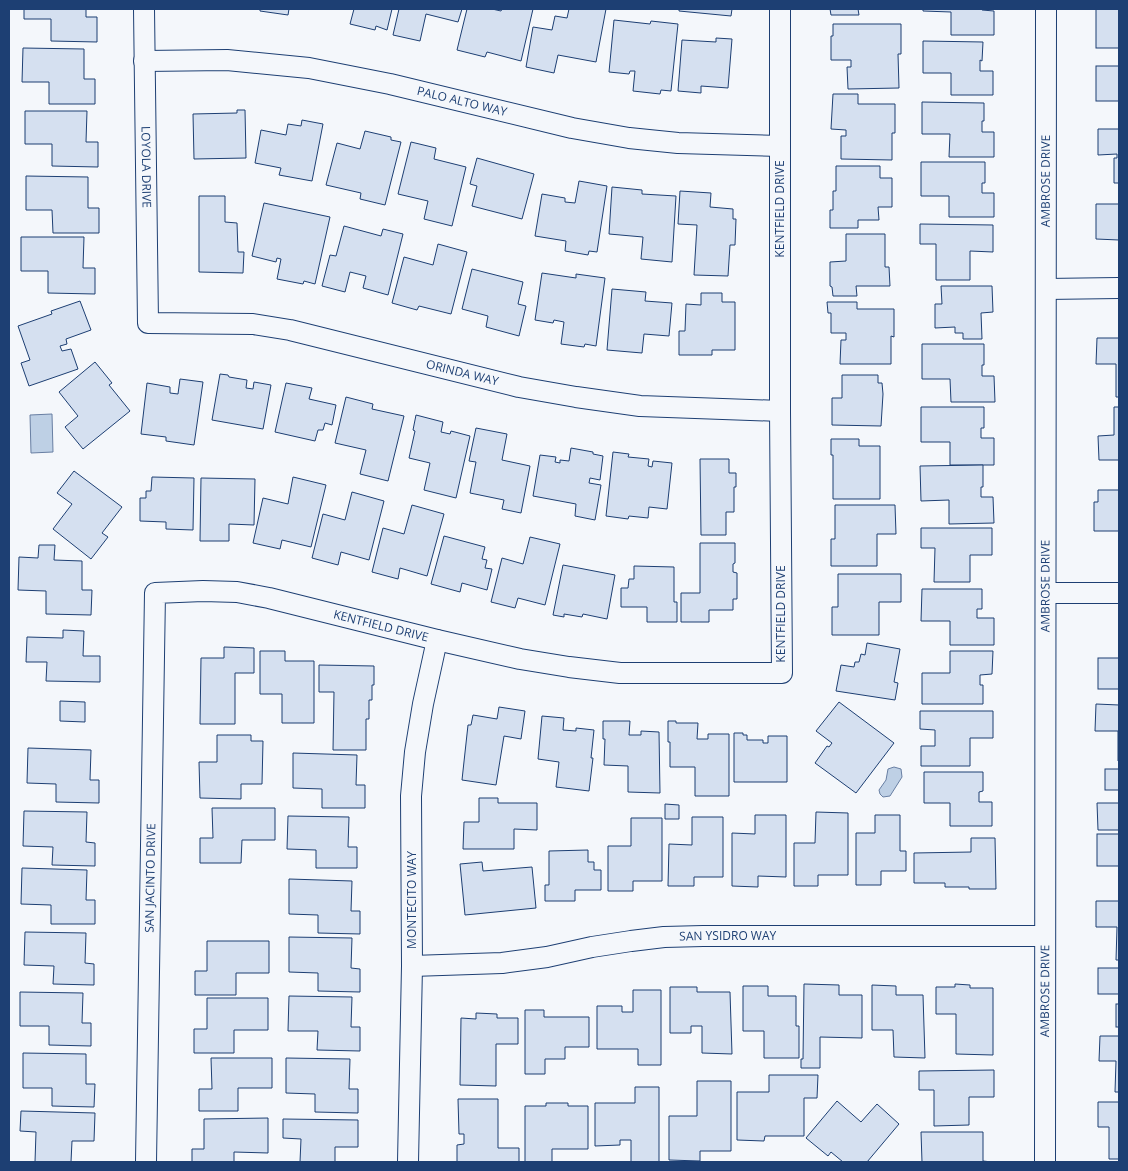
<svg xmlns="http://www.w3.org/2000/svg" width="1128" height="1171" viewBox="0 0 1128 1171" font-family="'Open Sans',sans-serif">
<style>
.water{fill:#bed0e5;stroke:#687fa3}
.building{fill:#d5e0f0;stroke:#1d3f73}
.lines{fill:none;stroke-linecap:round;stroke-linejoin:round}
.street-casing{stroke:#1d3f73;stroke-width:22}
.street{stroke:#f4f7fb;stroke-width:20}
.labels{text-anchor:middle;stroke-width:4;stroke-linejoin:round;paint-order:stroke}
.street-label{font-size:12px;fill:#1d3f73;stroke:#f4f7fb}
</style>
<rect width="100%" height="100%" fill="#f4f7fb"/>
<g class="water">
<path d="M52,414L53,452L31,453L30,415Z"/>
<path d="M894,767L901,769L902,777L890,796L883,797L880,794L879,790L886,780L888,769Z"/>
</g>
<g class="building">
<path d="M24,9H86V17H97V42L51,41V19H24Z"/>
<path d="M260,9H289L288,15L260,11Z"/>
<path d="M354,9H392L387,30L376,26L375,30L350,24Z"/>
<path d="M399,9H462L458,22L426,14L420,41L393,35Z"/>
<path d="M467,9H492L501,11L502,9H533L521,61L487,52L485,57L457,50Z"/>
<path d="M569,9H606L596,62L558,55L554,73L526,67L533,27L552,30L555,16L567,18Z"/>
<path d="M679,9H732L731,16L679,11Z"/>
<path d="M830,9H858L859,15H831Z"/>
<path d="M923,9H982V10L994,11V35H951V12L923,11Z"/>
<rect x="1096" y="9" width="23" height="39"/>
<path d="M614,20L650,24L651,21L678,24L671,91L661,90L660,94L633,91L635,71H630L629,74L609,72Z"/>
<path d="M833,24H901V54H898L899,88L848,89L847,67H851V60H831V36H833Z"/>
<path d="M716,38L732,39L728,88L701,86V93L678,91L682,40L716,42Z"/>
<path d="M923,41L983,42L982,61L980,60V71H993V95H951V73H923Z"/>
<path d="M23,48L84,49V79H95V104H49V82H22Z"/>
<rect x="1096" y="66" width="23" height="35"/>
<path d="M833,94H858V104H895V133H892V160L841,159V136H846V130L831,129Z"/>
<path d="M922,102L984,103V121H982V132H994V157H949L950,134H922Z"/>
<path d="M237,110H245L246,158L194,159L193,114L237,113Z"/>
<path d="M25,111H87L86,142H98V167L52,166V144H25Z"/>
<path d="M302,120L323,124L312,181L279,175L281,168L255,163L261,130L286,135L288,124L301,126Z"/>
<path d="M1098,129H1119V183H1114V158H1117V154L1098,155Z"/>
<path d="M365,131L391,137V140L401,142L385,205L360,199L361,193L326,185L337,143L360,149Z"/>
<path d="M411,142L436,148L434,159L466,167L452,226L424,219L428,201L398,194Z"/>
<path d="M477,158L534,174L522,219L472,206L477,186L470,184Z"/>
<path d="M921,162H985V183H982V193H994V217H949V196H921Z"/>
<path d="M836,166H880V178H892V207H878L879,220H858V228H830V210H833V191H836Z"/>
<path d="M26,176L88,177V208H99V233H53L52,210H26Z"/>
<path d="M579,181L607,186L597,252L589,251L588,255L565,251L566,241L535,236L542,194L565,198V202L575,203Z"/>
<path d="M612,187L642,190V194L676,196L672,262L641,259L643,237L609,234Z"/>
<path d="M680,191L711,193L710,207L733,209V219H736L735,245H730L728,276L694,275L697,225L678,224Z"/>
<path d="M199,196H225V222L237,223L238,252H244L243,273L199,272Z"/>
<path d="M264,203L330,217L315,284L304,281L303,284L277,279L281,259L277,258L276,262L252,256Z"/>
<path d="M1096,204H1119V240L1096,239Z"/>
<path d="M920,224L993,225V252L970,251V280H936V244H920Z"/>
<path d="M344,226L381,236L383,229L403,234L388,295L363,288L366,276L350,272L345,292L322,286L330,255L336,256Z"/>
<path d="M846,234H885V267H889L890,286H856L857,296H833L832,287L830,286V262L846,261Z"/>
<path d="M21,237H84L83,268H95V294L48,293V271H21Z"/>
<path d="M438,244L467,252L451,314L419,306L417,310L392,303L404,257L433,265Z"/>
<path d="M472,269L523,282L518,304L526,306L519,336L486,327L488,316L462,309Z"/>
<path d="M542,273L576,278V274L605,278L596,346L585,344L584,347L561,344L564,322L554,320L553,323L535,320Z"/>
<path d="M941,286H992L993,312L981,313L982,339H963V333H955V327L935,328V304H942Z"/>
<path d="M612,289L646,292L645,301L672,303L669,336L644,334L642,353L607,350Z"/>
<path d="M701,293H722V302H735V350H712V355H679V331H685L686,304L701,305Z"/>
<path d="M80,301L91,330L66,339L67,344L60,346L62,351L71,349L78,369L29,386L21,363L30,360L18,326L52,314L51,311Z"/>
<path d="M827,302H857V309H894V337L891,336V364H840L841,340H846V333H831V313H828Z"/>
<path d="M1097,338H1119V397H1116V364H1096Z"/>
<path d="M922,344H984V365H982V376H994L995,402H951L950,379H922Z"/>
<path d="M95,362L112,383L109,385L130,411L83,449L65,427L78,416L59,392Z"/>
<path d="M220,374L228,375L229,377L247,380L246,388L253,389L254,382L271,385L263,429L212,420Z"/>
<path d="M842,375H878V383H882L883,394L881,426L832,425V398H842Z"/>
<path d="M180,379L203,382L194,445L166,441V437L141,434L147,383L170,387V393L178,394Z"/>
<path d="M286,383L312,388L309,399L336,405L332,425L325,423L323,430H318L315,441L275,432Z"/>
<path d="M346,397L373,404L372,409L404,416L388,481L360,474L366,450L335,443Z"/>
<path d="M921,407H984V428H981V438H994V465H950V442H921Z"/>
<path d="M1114,407H1119V460H1099L1098,436L1114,435Z"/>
<path d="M416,415L443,422L441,432L450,434L451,431L470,436L456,498L424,490L430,463L409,458L415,431L413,430Z"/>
<path d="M476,428L507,434L502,460L530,466L521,513L502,509L504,500L470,493L476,462L469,461Z"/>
<path d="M831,439H859V446H880V499H833V455H831Z"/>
<path d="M571,448L593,452V454L603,456L600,480L590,478L589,483L601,485L595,520L575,516L576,504L533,496L540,455L556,457L555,462L560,463V460L569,461Z"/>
<path d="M613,452L629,454L628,457L649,459L648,466L652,467L653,461L672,463L667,509L649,507L648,518L629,516L628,519L606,516Z"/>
<path d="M700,459H729V473H736V487H734V512H726V535H701Z"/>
<path d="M983,465V487H981V497H993L994,523L949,524V500L921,501L920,466Z"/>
<path d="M74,471L122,507L102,533L108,537L91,559L53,529L72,504L57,493Z"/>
<path d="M152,477L194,478L193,530L166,529V522L140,521V498H146V491H151Z"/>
<path d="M293,477L326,485L311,547L282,540L280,549L253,543L263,498L288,504Z"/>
<path d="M201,478L255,479L254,525L229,524V541H200Z"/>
<path d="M1098,490H1119V531H1094V502H1098Z"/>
<path d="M352,492L384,501L369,560L341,552L338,565L312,558L323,514L345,520Z"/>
<path d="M412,505L444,514L427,576L400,568L398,579L372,572L383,528L404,534Z"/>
<path d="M835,505H895L896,534H877V566H831V539H835Z"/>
<path d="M921,528H992V555H970V582H934L935,548H921Z"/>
<path d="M444,536L485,547L482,559L487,560L485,568L492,569L487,590L462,583L460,592L431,584Z"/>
<path d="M530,537L560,544L545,605L518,598L515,608L491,602L502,558L523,564Z"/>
<path d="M700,543H735V563L733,564V572L737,573V599H733V610H709V622H681V593H700Z"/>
<path d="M39,545H55L54,560L82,561V590H92L91,615L46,614V591L18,590L19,557L38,558Z"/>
<path d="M563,565L615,575L607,619L583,614L582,617L564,614V617L553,615Z"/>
<path d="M634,566L674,567V602H677V622H647V607H621V588H628L629,579H634Z"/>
<path d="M838,574H901V602H879V635H832V607H838Z"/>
<path d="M922,589H982V609H977V618H994V645H950V621H921Z"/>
<path d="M63,630L84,631L83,656H100V682L46,681L47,662H26L27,637L63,638Z"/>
<path d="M867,643L900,649L894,682L898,683L895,700L836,691L841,665L854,667L855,662H859L861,654L865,655Z"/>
<path d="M224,647L254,648V673H235V724H200L201,658H224Z"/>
<path d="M260,651H285V661H314V723H282V694H260Z"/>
<path d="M950,651H993L992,674L980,675V685H983V704H922V673H950Z"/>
<rect x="1098" y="658" width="21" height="31"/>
<path d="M319,665L374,666V685H372V700H369V719H366V750H333L334,692H319Z"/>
<path d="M60,701L85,702V722L60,721Z"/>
<path d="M839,702L894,743L856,793L815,763L827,746L829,747L832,743L816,731Z"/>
<path d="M1096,704L1119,705V761H1118V731H1095Z"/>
<path d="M499,707L525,711L521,739L504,736L496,785L462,780L468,725H471L473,715L497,719Z"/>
<path d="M920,711H993V738H970V766H921V746H935V730L920,729Z"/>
<path d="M542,716L564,718L563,730L576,731V728L594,730L591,758H593L589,791L556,787L559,762L538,759Z"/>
<path d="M603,721H630L629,735H641V731L659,732L660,793L628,792V766L604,765L605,739H603Z"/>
<path d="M668,721H676V723H698L697,739H708V734H729V796H695V767H670V742H668Z"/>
<path d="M734,733H743V735H747V740H763V743H768V736H787V782H734Z"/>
<path d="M217,735H251V741H263L262,784H241V799L200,798L199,762H217Z"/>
<path d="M28,748L91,750L90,780H99V803L56,802V784L27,783Z"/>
<path d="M293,753L357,755L356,785H365V808H322V789L293,788Z"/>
<rect x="1105" y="769" width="14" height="21"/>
<path d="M924,772H983V791L979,792V802H992V826H950V803H924Z"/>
<path d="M479,798H498V803H537V830L514,829V849H463L464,822H479Z"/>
<path d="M1097,803H1119V830H1098Z"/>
<path d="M665,804L679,805V819H665Z"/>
<path d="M212,808H275V840H242L241,863H200V838H213Z"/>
<path d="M24,811L87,812L86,842L95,843V866L52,865L53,847L23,846Z"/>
<path d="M816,812L848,813V875H818V886H794V843H815Z"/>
<path d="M755,815H786V877L758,876V887L732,886V833L755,834Z"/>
<path d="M875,815H900V851H906V871H881V885H856V833H875Z"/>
<path d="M288,816L349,817L348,847H357V868H316V850L287,849Z"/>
<path d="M692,817H723V877H694V886H668L669,844L692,845Z"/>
<path d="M631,818H662V881H633V891H608V846H631Z"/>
<rect x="1097" y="834" width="22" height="32"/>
<path d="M971,838H995L996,889H969V887H945V883H914V853L971,852Z"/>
<path d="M588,850V862H594V870H601V890H575V901H545V885H549V851Z"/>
<path d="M482,862L483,871L532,867L536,908L465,915L460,864Z"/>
<path d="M22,868L87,870L86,900H95V924H51V905L21,904Z"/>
<path d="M289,879L352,881L351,911H360V934L318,933V915L289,914Z"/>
<path d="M1096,901H1119V960H1116L1117,927H1096Z"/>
<path d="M25,932L86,933L85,963L94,964V985L53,984L54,966L24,965Z"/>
<path d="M289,937L352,938L351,968L360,969V992L318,991V973L289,972Z"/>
<path d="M207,941H269V973H236V995H195V971H207Z"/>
<rect x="1098" y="968" width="21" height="26"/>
<path d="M804,984L839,985V995H862V1038L820,1037V1068H801V1059H803Z"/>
<path d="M955,984L970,985V988H993V1055L956,1054V1014H936V987H955Z"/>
<path d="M872,985L896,986V995H923L925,1058L894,1057L893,1030H872Z"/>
<path d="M743,986H768V996H796V1026H799V1058H764V1031H743Z"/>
<path d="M670,987H697V992H730L732,1054L702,1053V1026H691V1033H670Z"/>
<path d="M633,990H661V1065H638V1049H597V1006H622V1012H633Z"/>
<path d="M20,992L83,993L82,1023H91V1046L49,1045V1026H20Z"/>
<path d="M289,996L352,997L351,1027H360V1051L317,1050L318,1031H288Z"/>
<path d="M207,998H268V1030H234V1053H194V1029H207Z"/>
<rect x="1116" y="1004" width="3" height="23"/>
<path d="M525,1010H544V1017H589V1047H565V1059H545V1074H525Z"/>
<path d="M476,1013L497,1014V1018H518V1044H496V1086L460,1085L461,1018L476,1019Z"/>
<path d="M1100,1036H1119V1092H1115L1116,1061H1099Z"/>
<path d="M23,1053L86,1054V1084H95L94,1107L52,1106V1088H23Z"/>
<path d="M211,1058H272V1088H238V1111H199V1089H212Z"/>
<path d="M286,1058L350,1059L349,1089H358V1113L315,1112V1094L286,1093Z"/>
<path d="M994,1070V1097H969V1125L934,1126V1090H919V1071Z"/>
<path d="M769,1075H818L817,1098H804V1136H765L764,1141L737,1140V1092H769Z"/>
<path d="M697,1081H731V1151H700V1161L669,1160V1116H697Z"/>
<path d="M635,1087H659V1162H631V1140H620V1145L595,1146V1103H635Z"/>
<path d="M458,1099H498V1148H519V1162H457V1145L464,1144V1134H459Z"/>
<path d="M837,1101L861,1122L877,1104L899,1124L867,1162H843L831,1152L828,1156L806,1138Z"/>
<path d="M1098,1102H1119V1159H1109V1127H1098Z"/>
<path d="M546,1103H568V1106H588V1149H552V1162H525V1106H546Z"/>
<path d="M21,1111L95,1113L94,1141H72L71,1162H35L36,1132L20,1131Z"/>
<path d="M268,1118V1153L234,1152V1162H192V1149H204V1119Z"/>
<path d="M283,1119L358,1120V1147H335V1162H300L301,1139L283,1138Z"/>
<path d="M921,1132H983V1161L992,1162H922Z"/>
</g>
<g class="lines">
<g class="street-casing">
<g id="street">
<path id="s1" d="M144,9L148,323L253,324L290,330L519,387L576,397L640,406L780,411"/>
<path id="s2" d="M144,61L227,60L309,68L390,84L572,128L629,138L678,143L780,146"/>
<path d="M1046,289L1119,288"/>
<path d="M1046,593H1119"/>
<path id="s3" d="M412,966L502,963L547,957L592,947L631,941L664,937L703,936H1045"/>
<path id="s4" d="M146,1162L155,593L203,591L237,592L269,598L437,640L520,659L569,667L620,673H782L780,411V9"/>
<path d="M408,1162L412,966L411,796L415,752L423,704L437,640"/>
<path id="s5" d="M1045,1162L1046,9"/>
</g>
</g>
<use href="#street" class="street"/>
</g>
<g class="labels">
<g class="street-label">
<text dy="4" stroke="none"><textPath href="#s2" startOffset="322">PALO ALTO WAY</textPath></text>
<text dy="4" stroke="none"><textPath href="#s1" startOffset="158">LOYOLA DRIVE</textPath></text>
<text dy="4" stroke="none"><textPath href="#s5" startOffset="981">AMBROSE DRIVE</textPath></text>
<text transform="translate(780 209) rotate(-90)" y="4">KENTFIELD DRIVE</text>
<text dy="4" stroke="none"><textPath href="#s1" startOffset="634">ORINDA WAY</textPath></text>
<text dy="4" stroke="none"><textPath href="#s5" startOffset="576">AMBROSE DRIVE</textPath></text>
<text transform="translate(781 614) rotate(-90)" y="4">KENTFIELD DRIVE</text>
<text dy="4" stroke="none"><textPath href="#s4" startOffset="799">KENTFIELD DRIVE</textPath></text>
<text dy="4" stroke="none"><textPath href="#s4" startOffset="284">SAN JACINTO DRIVE</textPath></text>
<text transform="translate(412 900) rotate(-90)" y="4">MONTECITO WAY</text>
<text dy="4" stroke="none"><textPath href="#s3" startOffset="318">SAN YSIDRO WAY</textPath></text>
<text dy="4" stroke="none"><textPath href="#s5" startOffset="171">AMBROSE DRIVE</textPath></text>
</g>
</g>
<rect width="1128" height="1171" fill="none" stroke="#1d3f73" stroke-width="20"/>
</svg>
